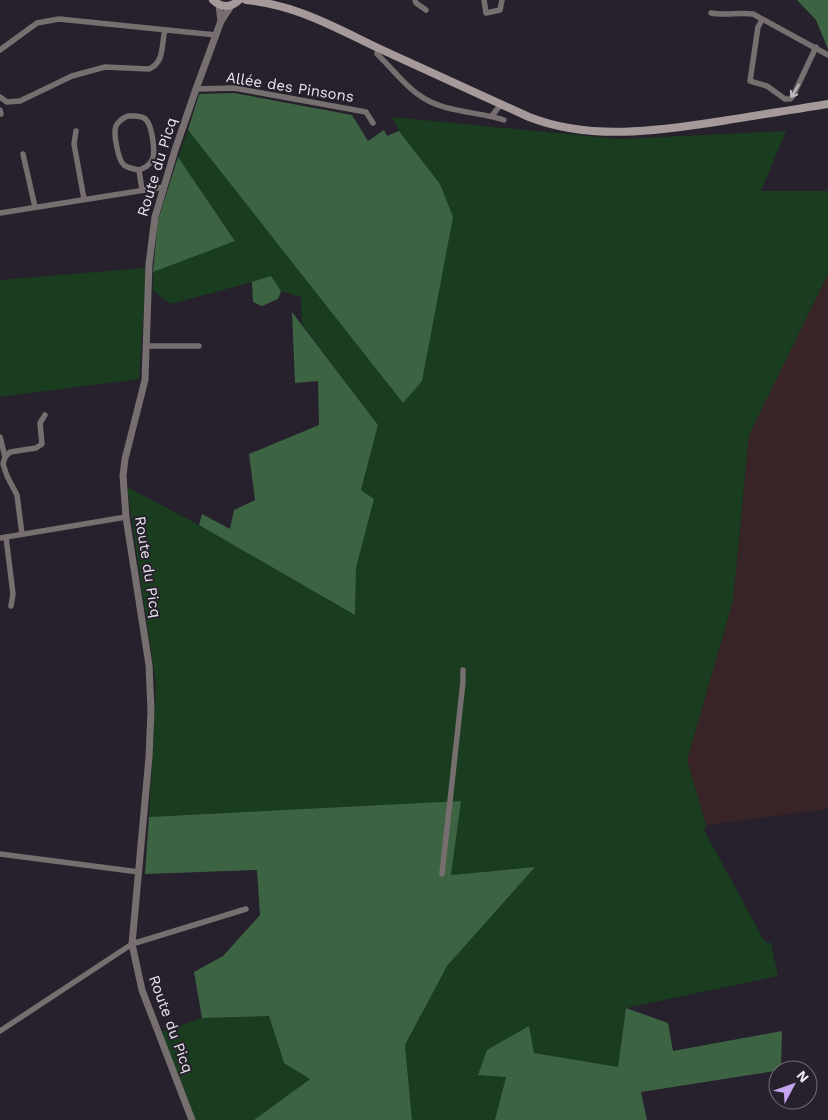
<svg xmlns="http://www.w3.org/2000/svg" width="828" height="1120" viewBox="0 0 828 1120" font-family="'Work Sans',sans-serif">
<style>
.industrial{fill:#382427}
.green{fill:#193d1e}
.forest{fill:#3d6442}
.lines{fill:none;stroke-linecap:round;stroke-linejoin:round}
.minor{stroke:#766e6f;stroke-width:5.5}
.tertiary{stroke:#766e6f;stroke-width:7}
.secondary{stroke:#a5999a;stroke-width:8}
.oneway{stroke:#c1bbc1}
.labels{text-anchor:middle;stroke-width:4;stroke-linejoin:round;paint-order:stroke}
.street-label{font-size:15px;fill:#e9e5ed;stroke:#26212c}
</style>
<rect width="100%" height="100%" fill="#26212c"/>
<path class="industrial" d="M828,274V809L706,825L687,760L733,601L749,435Z"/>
<g class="green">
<path d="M392,117L620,139L786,131L761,191H828V274L749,435L733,601L687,760L706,825L704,830L765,942L771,943L778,976L626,1008L618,1067L533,1053L529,1027L506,1077L495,1120H412L405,1045L447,966L535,867L451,875L460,801L149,817L156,685L127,487L199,525L355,615L356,568L374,499L361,491L378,425L302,324L301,297L281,291L271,277L171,304L153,291V272L235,240L178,157L188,130L403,402L440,184L399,131Z"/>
<path d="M145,268V290L139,379L0,397V280Z"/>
<path d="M269,1016L284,1063L310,1079L254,1120H186L188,1119L161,1032L202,1018Z"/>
</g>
<g class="forest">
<path d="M797,0H828V49L816,20Z"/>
<path d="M234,93L352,115L368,141L384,130L387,136L399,131L440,184L453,217L422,381L403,403L188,130L199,94Z"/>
<path d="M178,157L235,241L153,272L158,220Z"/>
<path d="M271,276L281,291L278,299L262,306L253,302L252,282Z"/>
<path d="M292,312L378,425L361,490L374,499L356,568L355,615L199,525L202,514L230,529L234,510L255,500L249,454L319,425L318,381L295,383Z"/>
<path d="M461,801L451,875L535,867L447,966L405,1045L412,1120H254L310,1079L284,1063L269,1016L202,1018L194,972L223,956L260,915L257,870L145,874L149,817Z"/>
<path d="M626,1008L668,1023L673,1051L782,1031L781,1070L641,1092L647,1120H495L506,1077L478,1075L487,1050L529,1026L534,1053L618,1067Z"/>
</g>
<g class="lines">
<g class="minor">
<path d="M415,0L416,3L426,10"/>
<path d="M484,0L486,13L500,10L502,0"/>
<path d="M711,13C725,16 739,12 753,14L828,55"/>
<path d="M762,20L758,27L750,81L767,86L785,99H790L793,96L816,47"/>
<path d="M378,48L377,54C390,66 405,86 419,95C443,113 477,111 504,120"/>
<path d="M0,50L37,23L59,19L216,35"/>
<path d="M196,89L234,88L366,112L373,123"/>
<path d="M0,97L7,102L20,101L72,76L105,67L149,69C165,62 161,45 165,30"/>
<path d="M0,110L1,114"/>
<path d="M128,116C134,116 140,115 144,118C152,122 156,153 152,160C149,166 144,168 139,170C134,169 128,168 124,165C118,160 113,133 116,126C119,120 123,118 128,116Z"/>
<path d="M492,116L501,104"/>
<path d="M76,131L74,144L84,199"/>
<path d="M23,154L35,207"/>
<path d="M139,170L142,190"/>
<path d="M0,213L164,187"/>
<path d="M146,346H199"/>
<path d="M0,437L5,457"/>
<path d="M22,534L17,495L7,476L3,464L5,457L10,452L36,448L42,444L40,423L45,415"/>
<path d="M6,537L13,594L11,606"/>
<path d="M0,538L126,517"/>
<path d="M0,854L139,872"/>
<path d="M442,874L463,682V670"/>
<path d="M0,1031L132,944L246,909"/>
</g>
<g class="tertiary">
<path d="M219,5L221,21"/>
<path d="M192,1120L142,990L132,944L149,757L151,710L149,665L126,517L123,476L125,459L145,380L149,264L155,217L175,150L196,89L221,21L231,6"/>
</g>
<g class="secondary">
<path d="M213,0C221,8 231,8 239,0"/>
<path d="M246,0C296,5 334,27 378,48C428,71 478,94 529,117C590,141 658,131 722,121C757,115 793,110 828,104"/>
</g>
</g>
<defs><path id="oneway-shaft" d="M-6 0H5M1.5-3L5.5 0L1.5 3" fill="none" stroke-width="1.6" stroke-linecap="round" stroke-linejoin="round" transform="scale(1.25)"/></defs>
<use class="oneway" href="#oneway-shaft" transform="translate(795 91) rotate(121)"/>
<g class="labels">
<g class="street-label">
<text transform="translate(290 87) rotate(9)" y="5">Allée des Pinsons</text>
<text transform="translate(157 167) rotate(-73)" y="5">Route du Picq</text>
<text transform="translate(148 567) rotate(81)" y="5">Route du Picq</text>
<text transform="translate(171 1024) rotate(70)" y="5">Route du Picq</text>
</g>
</g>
<g transform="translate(793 1085) rotate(49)"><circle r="24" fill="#26212c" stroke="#746f79"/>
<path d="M0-4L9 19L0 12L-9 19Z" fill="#c6a6f0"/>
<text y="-8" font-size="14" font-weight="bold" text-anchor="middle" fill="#e9e5ed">N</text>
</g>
</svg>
